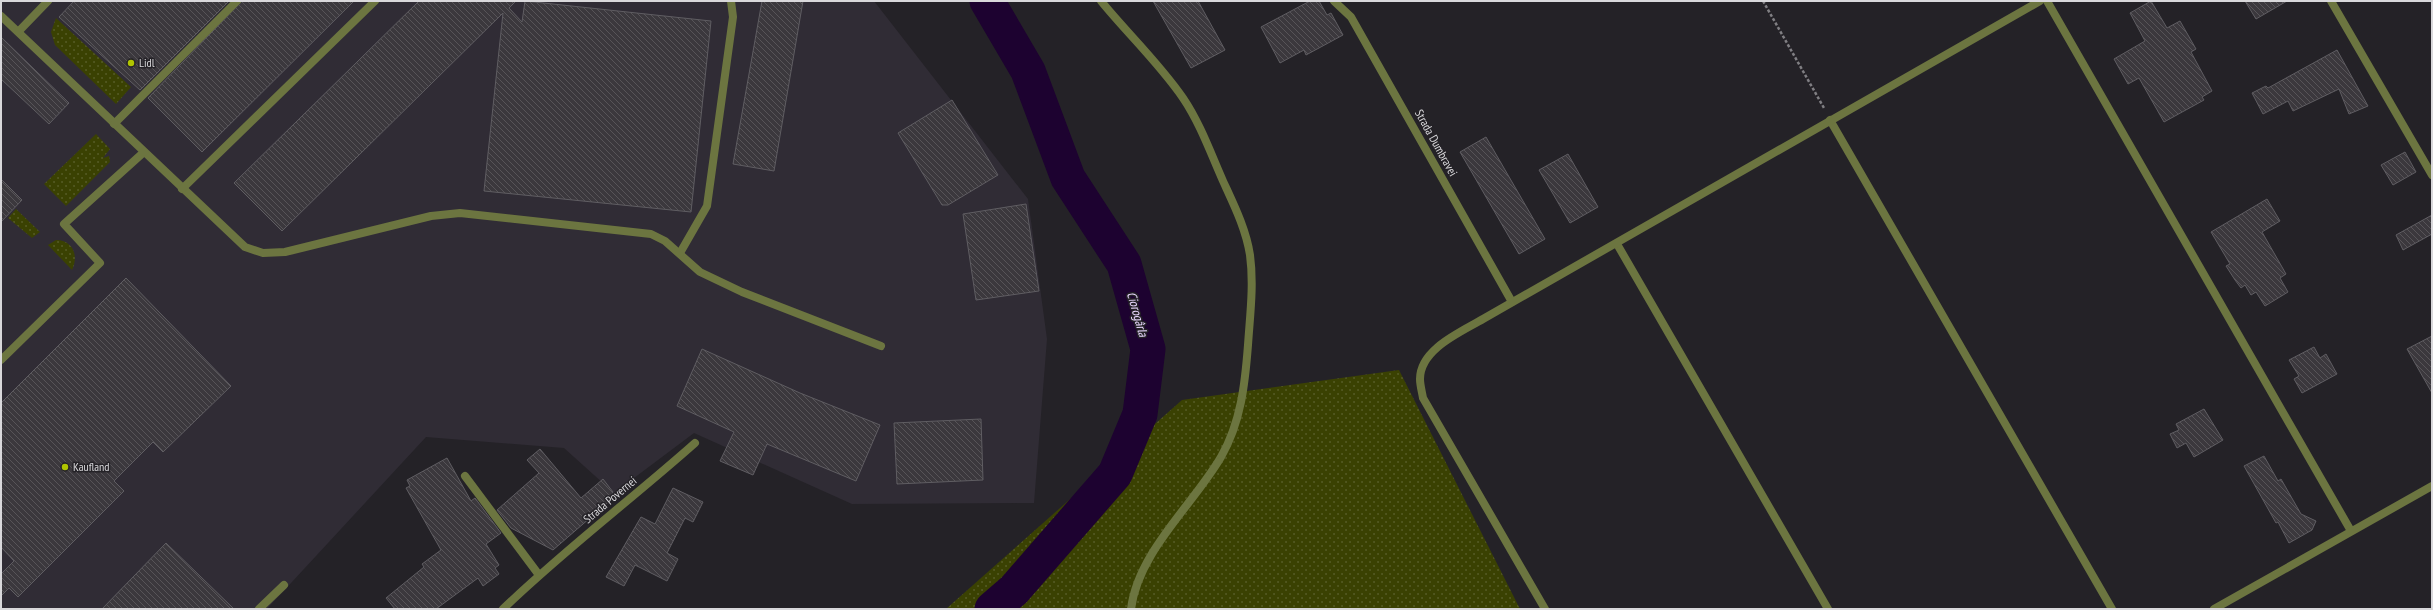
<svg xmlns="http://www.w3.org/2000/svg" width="2433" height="610" viewBox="0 0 2433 610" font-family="'PT Sans Narrow',sans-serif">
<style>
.built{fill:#302c35}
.grass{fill:url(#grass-dots)}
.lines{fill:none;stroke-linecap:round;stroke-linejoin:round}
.river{stroke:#1d0230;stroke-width:35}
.building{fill:url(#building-back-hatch);stroke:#5f5d62}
.path{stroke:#807f83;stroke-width:2.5;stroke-dasharray:3 2;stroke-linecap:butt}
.service{stroke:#6c7540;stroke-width:8}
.minor{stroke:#6c7540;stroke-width:8}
.poi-dot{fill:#b0c501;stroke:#242227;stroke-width:1.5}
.labels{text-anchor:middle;stroke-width:3;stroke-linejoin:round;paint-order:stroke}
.poi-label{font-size:12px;fill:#d9d8db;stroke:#242227;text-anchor:start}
.street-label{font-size:12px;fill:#d9d8db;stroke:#242227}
.water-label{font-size:13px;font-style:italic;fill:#ead8ff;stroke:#242227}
</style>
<defs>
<pattern id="grass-dots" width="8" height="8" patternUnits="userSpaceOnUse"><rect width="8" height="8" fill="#3a4102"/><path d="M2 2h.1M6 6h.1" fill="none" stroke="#565c26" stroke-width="1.8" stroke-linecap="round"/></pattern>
<pattern id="building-back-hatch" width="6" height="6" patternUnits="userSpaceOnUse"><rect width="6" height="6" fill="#3b383d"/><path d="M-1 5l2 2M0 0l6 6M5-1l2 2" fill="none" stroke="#575458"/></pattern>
</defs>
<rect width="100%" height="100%" fill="#242227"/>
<path class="built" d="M1,1H874L1028,199L1047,339L1034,503L852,504L694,433L614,493L564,448L426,437L267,609H1Z"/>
<g class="grass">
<path d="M56,18L131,87L116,104L55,45L51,32Z"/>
<path d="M96,134L110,149L103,158L109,156L110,162L66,206L44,184Z"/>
<path d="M16,209L40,232L32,238L8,218Z"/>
<path d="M56,240C73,240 79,256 72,270L48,245Z"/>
<path d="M1399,370L1520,609H946L1182,400Z"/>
</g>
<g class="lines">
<path class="river" d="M987,1L1028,71L1068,178L1124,264L1148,349L1140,414L1115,474L1014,590L992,609"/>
</g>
<g class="building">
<path d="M74,1H229L140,90L59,17Z"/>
<path d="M242,1H354L202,152L148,98Z"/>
<path d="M419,1H516L509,8L522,22L525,1L711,21L691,212L484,191L503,13L282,231L234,183Z"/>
<path d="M762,1H803L774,171L733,164Z"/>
<path d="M1153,1H1198L1225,50L1191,68Z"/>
<path d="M1310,1H1319L1327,15L1331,13L1343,35L1306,55L1304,50L1280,63L1261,27Z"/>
<path d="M2151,1L2167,28L2180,21L2196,49L2191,52L2212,91L2202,97L2204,100L2164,122L2139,78L2128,84L2114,59L2145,41L2130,13Z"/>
<path d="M2245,1H2287L2256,19Z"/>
<path d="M1,37L69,103L49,124L1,79Z"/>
<path d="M2337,50L2368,106L2349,114L2339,89L2293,111L2288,101L2263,114L2252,93L2266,86L2268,88Z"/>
<path d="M952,100L998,175L948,205H942L898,133Z"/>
<path d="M1486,137L1545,239L1519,254L1460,152Z"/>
<path d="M2405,152L2416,172L2393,185L2381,165Z"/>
<path d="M1568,154L1598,207L1570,223L1539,170Z"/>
<path d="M1,179L22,200L1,222Z"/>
<path d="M2267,199L2280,221L2262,232L2286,274L2280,278L2288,292L2265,306L2256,292L2251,295L2245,285L2241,288L2235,280L2226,266L2230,264L2211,232Z"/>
<path d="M1026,204L1039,291L976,300L963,214Z"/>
<path d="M2432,215V234L2403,250L2396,235Z"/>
<path d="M126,278L231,386L163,452L153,442L114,481L124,491L18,597L9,588L1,596V574L14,561L1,547V403Z"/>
<path d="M2432,336V393L2407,349Z"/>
<path d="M2314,347L2320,358L2326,354L2337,374L2302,393L2294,379L2299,376L2289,360Z"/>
<path d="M702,349L800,393L880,425L856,481L767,444L753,475L720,461L734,432L677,406Z"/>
<path d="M2204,409L2223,440L2194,457L2186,443L2177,448L2170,434L2179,430L2176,424Z"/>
<path d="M981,419L983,480L897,484L894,423Z"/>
<path d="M540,449L581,498L603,479L613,492V498L553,550L511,528L497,510L539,473L527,460Z"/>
<path d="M2264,456L2278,481L2281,479L2301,514L2316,521L2312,530L2289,543L2278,522L2276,523L2244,466Z"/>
<path d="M447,458L471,501L475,498L501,533L486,544L499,565L495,568L499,574L483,586L478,578L436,609H395L386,598L424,567L422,564L441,550L406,488L410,486L407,480Z"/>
<path d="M673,488L703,502L693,522L685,518L667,553L678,559L667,581L635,565L624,586L606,577L641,517L655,524Z"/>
<path d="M166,543L234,609H102Z"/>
</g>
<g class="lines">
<path class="path" d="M1763,1L1824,108"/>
<g class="service">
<path d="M1,16L245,247L263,253L285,252L431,216L460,213L651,234L665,241L700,272L742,292L881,346"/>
<path d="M19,31L48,1"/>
<path d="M114,124L237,1"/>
<path d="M182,189L375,1"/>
<path d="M680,253L707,206L733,17L731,1"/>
<path d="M1,360L100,263L64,224L144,152"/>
<path d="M259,609L284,585"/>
</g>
<g class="minor">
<path d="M1101,1C1127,33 1159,63 1183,98C1200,123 1211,154 1223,181C1234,205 1246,229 1250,255C1254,285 1250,315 1248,345C1245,384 1241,422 1221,457C1193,505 1138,552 1131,609"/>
<path d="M1334,1L1351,17L1512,302"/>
<path d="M2047,1L2351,531"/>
<path d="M2331,1L2432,175"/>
<path d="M1830,120L2112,609"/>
<path d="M1617,244L1828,609"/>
<path d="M465,476L539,575"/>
<path d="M503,609C564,550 632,499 695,443"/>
<path d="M1545,609L1423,398C1422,392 1420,385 1420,379C1420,349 1461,332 1483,319L2040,1"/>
<path d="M2214,609L2432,486"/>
</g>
</g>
<g class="poi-dot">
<circle cx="131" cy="63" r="4"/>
<circle cx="65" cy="467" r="4"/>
</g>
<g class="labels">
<g class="poi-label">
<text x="139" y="67">Lidl</text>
<text x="73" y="471">Kaufland</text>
</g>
<g class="street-label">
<text transform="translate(1436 143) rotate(61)" y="4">Strada Dumbravei</text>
<text transform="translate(610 500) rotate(-40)" y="4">Strada Povernei</text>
</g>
<g class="water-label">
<text transform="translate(1138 314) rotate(74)" y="5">Ciorogârla</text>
</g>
</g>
<rect width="2433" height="610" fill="none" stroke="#d9d8db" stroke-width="4"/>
</svg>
